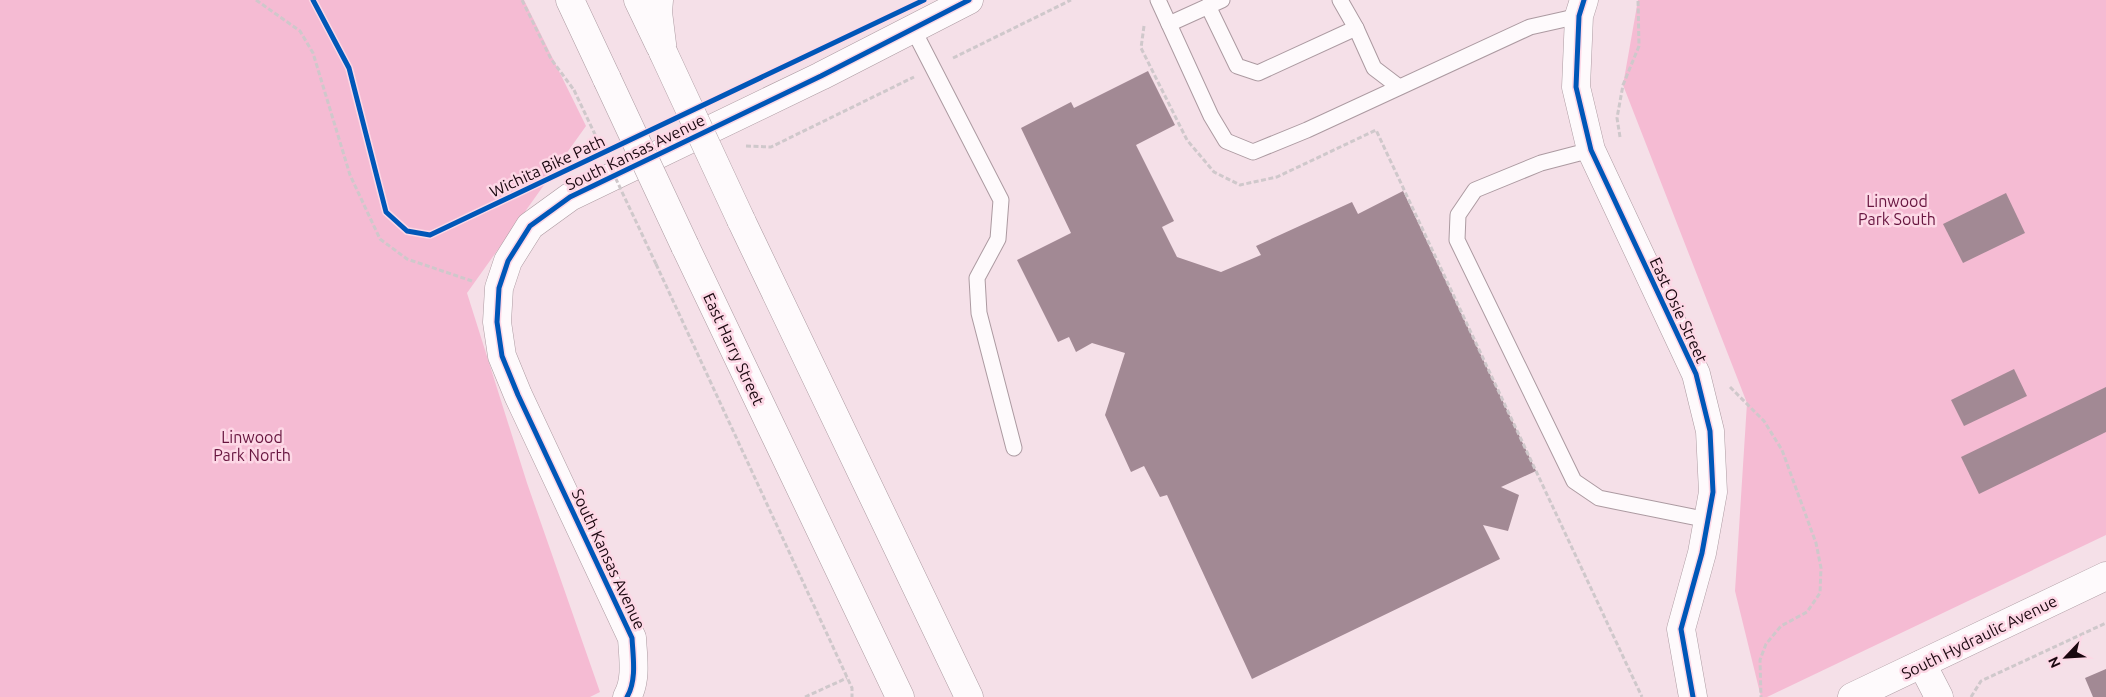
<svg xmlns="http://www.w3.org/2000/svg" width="2106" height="697" viewBox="0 0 2106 697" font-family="Ubuntu,sans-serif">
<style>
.green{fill:#f5bbd3}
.building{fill:#a28994}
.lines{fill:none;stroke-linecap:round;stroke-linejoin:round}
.service-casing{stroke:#ac9aa1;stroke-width:17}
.minor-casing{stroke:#ac9aa1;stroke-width:29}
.tertiary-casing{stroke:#ac9aa1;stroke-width:29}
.secondary-casing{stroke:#ac9aa1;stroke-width:29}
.motorway-casing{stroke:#ac9aa1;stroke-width:29}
.path{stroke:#cfc8cb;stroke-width:3;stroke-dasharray:5 2.5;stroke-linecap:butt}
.service{stroke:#fefafc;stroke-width:15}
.minor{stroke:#fefafc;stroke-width:28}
.tertiary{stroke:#fefafc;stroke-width:28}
.secondary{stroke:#fefafc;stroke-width:28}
.motorway{stroke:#fefafc;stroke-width:28}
.secondary-bridge-casing{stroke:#ac9aa1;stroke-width:29;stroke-linecap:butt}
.path-bridge{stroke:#cfc8cb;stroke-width:3;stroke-dasharray:5 2.5;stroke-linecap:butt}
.secondary-bridge{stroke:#fefafc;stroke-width:28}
.cycleway-casing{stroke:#fdd8e6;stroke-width:8}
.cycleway{stroke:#0057b8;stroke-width:5}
.labels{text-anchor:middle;stroke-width:5;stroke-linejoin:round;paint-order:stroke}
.street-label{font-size:16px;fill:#1a070f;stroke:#fdd8e6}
.park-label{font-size:16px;fill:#67153f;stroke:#fdd8e6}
</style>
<rect width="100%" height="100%" fill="#f5e0e8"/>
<g class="green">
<path d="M0,0H524L586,126L467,293L527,483L600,692L590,697H0Z"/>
<path d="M1638,0H2106V535L1767,697H1761L1735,591L1747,403L1623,85Z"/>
</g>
<g class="building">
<path d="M1148,71L1175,125L1136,145L1174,221L1162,227L1177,257L1221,272L1261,255L1256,246L1352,202L1358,214L1403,191L1536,471L1501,487L1519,495L1508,531L1483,525L1500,559L1252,679L1167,495L1160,497L1144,466L1131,472L1105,415L1125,353L1092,343L1076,352L1069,337L1058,342L1017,260L1071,233L1021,128L1071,102L1074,108Z"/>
<path d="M2006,193L2025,233L1963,263L1943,224Z"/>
<path d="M2014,369L2027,396L1964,426L1951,400Z"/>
<path d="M2106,387V432L1979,494L1961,457Z"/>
<path d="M2106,669V697H2093L2085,678Z"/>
</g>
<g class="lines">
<g class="service-casing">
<g id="service">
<path d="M1158,0L1211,116L1226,141L1253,152L1307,130L1530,27L1579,16"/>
<path d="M1340,0L1356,28L1374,68L1399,87"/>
<path d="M1208,6L1237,66L1258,73L1356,28"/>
<path d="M1169,24L1222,0"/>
<path d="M913,29L1001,200L998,239L977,278L979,313L1014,448"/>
<path d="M1591,150L1541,163L1475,190L1458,215L1457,240L1574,481L1599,498L1708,520"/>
</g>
</g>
<g class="minor-casing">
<g id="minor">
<path d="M1584,0L1579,16L1576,87L1591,150L1696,374L1710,431L1713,492L1702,553L1681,629L1693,697"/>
<path d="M1922,664L1939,697"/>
<path d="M627,697C637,680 633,657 632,638L518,395L502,356L497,322L499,288L508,261L530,226L570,197L821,76L969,0"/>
</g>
</g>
<g class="tertiary-casing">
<path id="tertiary" d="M1852,697L2106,576"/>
</g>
<g class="secondary-casing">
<g id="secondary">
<path d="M570,0L607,79"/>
<path d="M638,0L660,46"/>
<path d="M741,220L969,697"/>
<path d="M685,246L900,697"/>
</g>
</g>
<g class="motorway-casing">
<path id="motorway" d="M659,0L658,12L663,52"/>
</g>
<g class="path">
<path d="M256,0L300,31L313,53L350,175L380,239L407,259L472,281"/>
<path d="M522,0L551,59L574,90"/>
<path d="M1144,26L1141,48L1187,140L1214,172L1240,185L1277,177L1376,130L1642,697"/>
<path d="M953,58L1071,0"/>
<path d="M1620,137L1617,118L1623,85L1639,46L1638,0"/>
<path d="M746,146L771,147L914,77"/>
<path d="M656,264L852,688V697"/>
<path d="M1730,387L1764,421L1782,450L1816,543L1821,568L1820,593L1807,612L1781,626L1766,644L1760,660L1761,697"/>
<path d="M805,697L847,678"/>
<path d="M1971,697L1981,681L2106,623"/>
</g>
<use href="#service" class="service"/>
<use href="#minor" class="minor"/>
<use href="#tertiary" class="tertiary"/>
<use href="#secondary" class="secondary"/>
<use href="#motorway" class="motorway"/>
<g class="secondary-bridge-casing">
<g id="secondary-bridge">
<path d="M663,52L741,220"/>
<path d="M607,79L685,246"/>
</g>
</g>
<path class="path-bridge" d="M574,90L656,264"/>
<use href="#secondary-bridge" class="secondary-bridge"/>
<g class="cycleway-casing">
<g id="cycleway">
<path d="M313,0L349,68L386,212L407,231L430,235L924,0"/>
<path d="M1584,0L1579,16L1576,87L1591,150L1696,374L1710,431L1713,492L1702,553L1681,629L1693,697"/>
<path d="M627,697C637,680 633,657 632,638L518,395L502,356L497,322L499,288L508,261L530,226L570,197L821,76L969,0"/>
</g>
</g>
<use href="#cycleway" class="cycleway"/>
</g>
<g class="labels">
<g class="street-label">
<text transform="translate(635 152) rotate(-26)" y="6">South Kansas Avenue</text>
<text transform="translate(547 166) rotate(-25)" y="6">Wichita Bike Path</text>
<text transform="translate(1679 310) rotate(65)" y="6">East Osie Street</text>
<text transform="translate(734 349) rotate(65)" y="6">East Harry Street</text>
<text transform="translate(609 559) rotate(65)" y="6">South Kansas Avenue</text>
<text transform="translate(1979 637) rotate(-26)" y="6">South Hydraulic Avenue</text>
</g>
<g class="park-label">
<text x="1897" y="207">Linwood<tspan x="1897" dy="18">Park South</tspan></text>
<text x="252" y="443">Linwood<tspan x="252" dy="18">Park North</tspan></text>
</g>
</g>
<g transform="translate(2066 657) rotate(245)" stroke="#fdd8e6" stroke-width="4" paint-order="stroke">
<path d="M0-4L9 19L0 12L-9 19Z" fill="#1a070f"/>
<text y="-8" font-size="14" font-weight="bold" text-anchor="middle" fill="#1a070f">N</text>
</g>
</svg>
